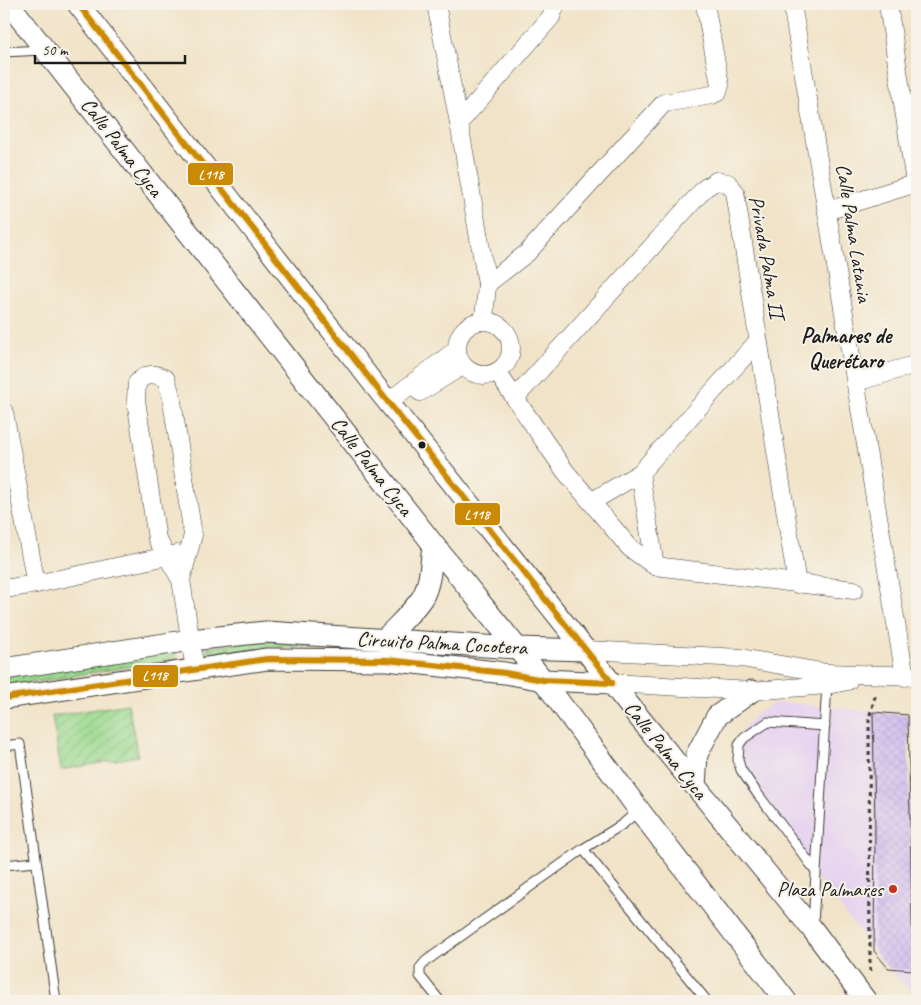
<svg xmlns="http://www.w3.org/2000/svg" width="921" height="1005" viewBox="0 0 921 1005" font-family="Caveat,sans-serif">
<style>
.built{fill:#e6d2f0}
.garden{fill:url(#garden-furrows);stroke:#5b7a55}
.building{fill:url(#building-cross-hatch)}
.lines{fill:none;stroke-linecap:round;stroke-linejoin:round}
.service-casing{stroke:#3c3a36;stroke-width:11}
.minor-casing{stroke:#3c3a36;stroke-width:19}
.tertiary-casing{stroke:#3c3a36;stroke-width:23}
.path{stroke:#3c3a36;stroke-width:3;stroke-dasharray:4 4;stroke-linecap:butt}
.service{stroke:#fff;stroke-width:9}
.minor{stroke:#fff;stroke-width:18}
.tertiary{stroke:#fff;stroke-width:21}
.bus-1-casing{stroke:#f7f3e8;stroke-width:10}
.bus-1{stroke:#cb8a06;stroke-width:6}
.bus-dot{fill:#1c1c1c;stroke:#f7f3e8;stroke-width:2}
.poi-dot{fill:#c8321e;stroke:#f7f3e8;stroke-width:2}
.labels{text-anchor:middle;stroke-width:4;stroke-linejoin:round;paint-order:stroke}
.street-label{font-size:21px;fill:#1c1c1c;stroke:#f7f3e8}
.poi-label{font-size:21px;fill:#1c1c1c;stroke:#f7f3e8;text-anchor:end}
.neighbourhood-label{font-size:22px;font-weight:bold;fill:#1c1c1c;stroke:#f7f3e8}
.line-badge{stroke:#f7f3e8;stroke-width:2}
.badge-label{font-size:14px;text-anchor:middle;font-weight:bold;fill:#fff}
</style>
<defs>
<pattern id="garden-furrows" width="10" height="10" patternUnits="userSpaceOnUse" patternTransform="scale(1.25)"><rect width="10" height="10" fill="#9ad98e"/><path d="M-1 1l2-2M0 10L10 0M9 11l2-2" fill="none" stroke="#84ba7a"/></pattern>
<pattern id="building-cross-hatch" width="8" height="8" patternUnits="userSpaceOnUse" patternTransform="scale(1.25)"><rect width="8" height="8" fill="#ccb4f1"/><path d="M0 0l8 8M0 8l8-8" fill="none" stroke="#af9ace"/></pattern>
</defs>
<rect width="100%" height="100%" fill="#f7f3e8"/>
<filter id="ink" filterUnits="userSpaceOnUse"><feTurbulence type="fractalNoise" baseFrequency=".02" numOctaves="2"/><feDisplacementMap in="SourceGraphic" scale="10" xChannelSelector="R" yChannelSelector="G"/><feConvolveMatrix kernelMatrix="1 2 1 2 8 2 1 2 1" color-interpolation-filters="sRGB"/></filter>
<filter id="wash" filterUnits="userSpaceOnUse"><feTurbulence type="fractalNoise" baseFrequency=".0096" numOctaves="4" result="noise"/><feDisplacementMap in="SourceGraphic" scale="20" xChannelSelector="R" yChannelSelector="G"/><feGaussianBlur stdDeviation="1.12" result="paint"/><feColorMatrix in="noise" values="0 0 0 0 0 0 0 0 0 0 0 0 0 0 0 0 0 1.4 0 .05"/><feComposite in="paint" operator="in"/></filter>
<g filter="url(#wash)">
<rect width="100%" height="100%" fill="#f1e3c8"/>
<path class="built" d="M777,702L908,715L913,970L911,991L888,968L751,795L739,771L735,750L742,731L756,714Z"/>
<g class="garden">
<path d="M253,641L353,644L267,648L207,656V648Z"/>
<path d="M176,649V659L4,687V677Z"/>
<path d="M128,704L138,756L61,770L52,716Z"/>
</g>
<g id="blocks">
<path class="building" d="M873,712L908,715L913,970L888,968L874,951L875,827Z"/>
</g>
</g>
<g filter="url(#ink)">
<use href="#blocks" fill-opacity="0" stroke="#3c3a36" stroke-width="1"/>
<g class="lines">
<g class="service-casing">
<g id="service">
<path d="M4,52L42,50"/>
<path d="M4,746L20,744L56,1001"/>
<path d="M583,849L707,1001"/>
<path d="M4,865L36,862"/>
<path d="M815,870L757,793L741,770L738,760L739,745L744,738L768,722L825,726"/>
<path d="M813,925L827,683"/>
<path d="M440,1001L420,976V968L426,961L583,849L623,824L639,810"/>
</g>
</g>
<g class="minor-casing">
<g id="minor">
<path d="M436,4L459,123L487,284L484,320"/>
<path d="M792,4L905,677"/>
<path d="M888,4L915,183"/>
<path d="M459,123L551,17L556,4"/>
<path d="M827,211L917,183"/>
<path d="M487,284L527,253L664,103L712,95L718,92L720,85L705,4"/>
<circle cx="484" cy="348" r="27"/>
<path d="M497,372L565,471L630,548L655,566L854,590"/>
<path d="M856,382L917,364"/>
<path d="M420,392L462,366"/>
<path d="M515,398L705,188L716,181L728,183L735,192L797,584"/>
<path d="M388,402L456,350"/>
<path d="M4,412L36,584"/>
<path d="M640,473L655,566"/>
<path d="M591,502L640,473L758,341"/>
<path d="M181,580L193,535L171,395L166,379C154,372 146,373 137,383L136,400L157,539L181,580L195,670"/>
<path d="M4,589L36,584L177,554"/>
<path d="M586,650L741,658L827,673L916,676"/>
<path d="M612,683L752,691L827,685L848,681"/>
</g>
</g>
<g class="tertiary-casing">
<g id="tertiary">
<path d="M9,4L433,544L543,680L639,810L786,1001"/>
<path d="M78,4L380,392L633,710L813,930L866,1001"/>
<path d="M385,639C397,626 412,613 422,598C431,583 431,561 433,544"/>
<path d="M4,669L191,640L266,632L517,648L586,650"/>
<path d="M4,698L267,659L387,660L505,673L543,680L612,683"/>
<path d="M695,786L697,754L717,716L752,691"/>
</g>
</g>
<path class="path" d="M870,971L869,718L876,693"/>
<use href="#service" class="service"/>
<use href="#minor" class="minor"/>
<use href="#tertiary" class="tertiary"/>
<g class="bus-1-casing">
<g id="bus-1">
<path d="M78,4L380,392L612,683"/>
<path d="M4,698L267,659L387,660L505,673L543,680L612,683"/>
</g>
</g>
<use href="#bus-1" class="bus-1"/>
</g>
</g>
<circle class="bus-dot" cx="422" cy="445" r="4.5"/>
<circle class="poi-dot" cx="893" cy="889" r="5"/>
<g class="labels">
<g class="street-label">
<text transform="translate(122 147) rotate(52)" y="7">Calle Palma Cyca</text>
<text transform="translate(854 233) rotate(81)" y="7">Calle Palma Latania</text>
<text transform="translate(767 257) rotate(80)" y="7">Privada Palma II</text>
<text transform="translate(372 466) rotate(52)" y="7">Calle Palma Cyca</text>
<text transform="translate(442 643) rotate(3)" y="7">Circuito Palma Cocotera</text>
<text transform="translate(666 750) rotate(51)" y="7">Calle Palma Cyca</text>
</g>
<g class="poi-label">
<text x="883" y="896">Plaza Palmares</text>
</g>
<g class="neighbourhood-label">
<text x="846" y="343">Palmares de<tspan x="846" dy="25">Querétaro</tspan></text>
</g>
</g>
<g class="line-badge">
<rect x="187" y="162" width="47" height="24" rx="5" fill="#cb8a06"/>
<rect x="454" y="502" width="47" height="24" rx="5" fill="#cb8a06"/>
<rect x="132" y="664" width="47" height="24" rx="5" fill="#cb8a06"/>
</g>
<g class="badge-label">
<text x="211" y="179">L118</text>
<text x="477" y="519">L118</text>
<text x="155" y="680">L118</text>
</g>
<rect width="921" height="1005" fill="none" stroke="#f7f3e8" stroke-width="20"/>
<path d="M35 55v8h150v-8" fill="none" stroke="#1c1c1c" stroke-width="2.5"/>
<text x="42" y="55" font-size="15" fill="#1c1c1c" stroke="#f7f3e8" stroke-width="4" paint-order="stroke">50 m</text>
</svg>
